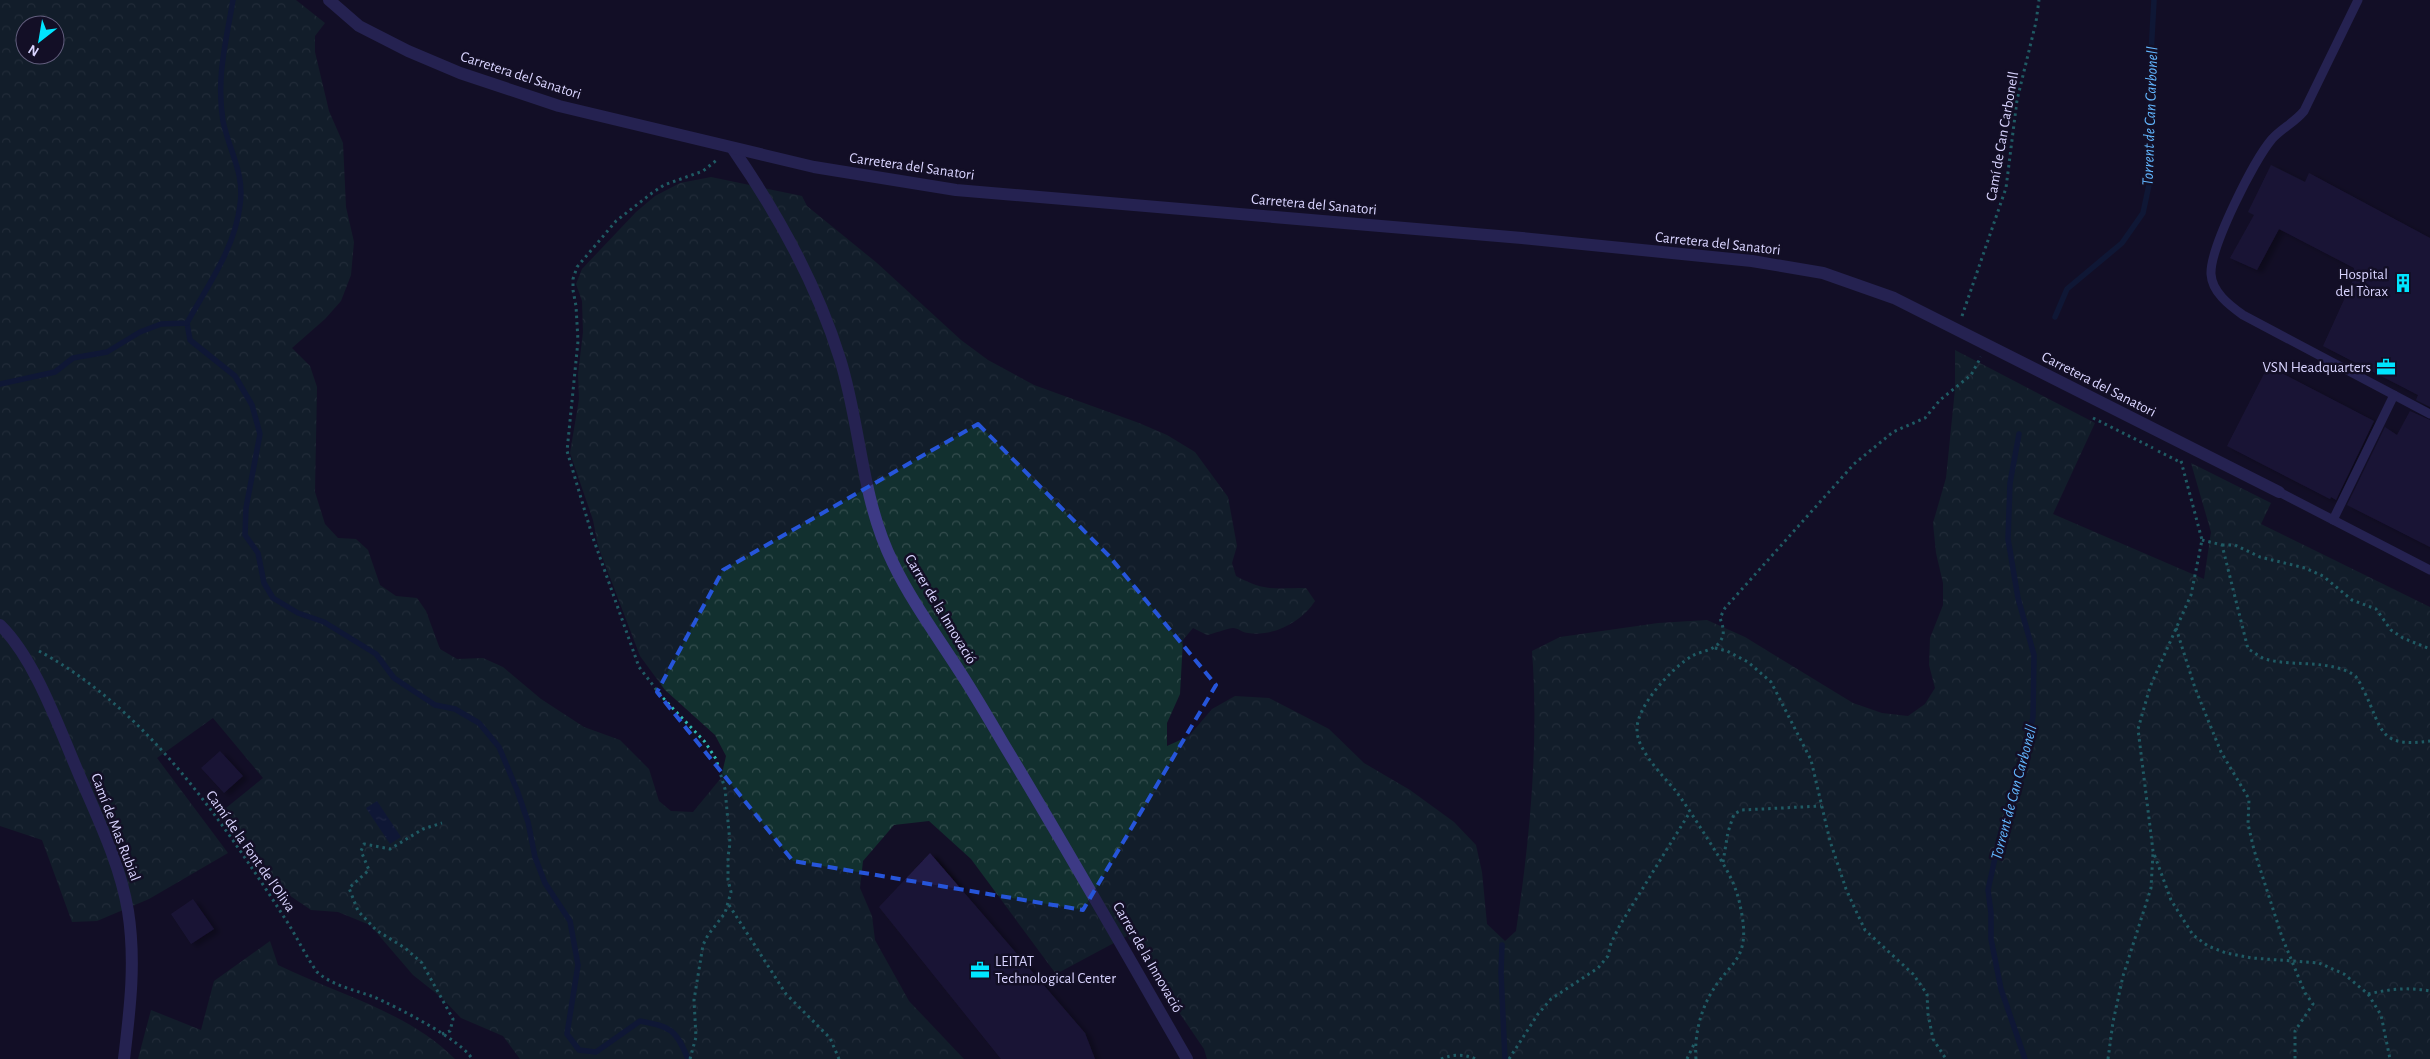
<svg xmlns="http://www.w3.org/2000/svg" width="2430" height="1059" viewBox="0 0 2430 1059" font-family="'Alegreya Sans',sans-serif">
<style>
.forest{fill:url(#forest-crowns);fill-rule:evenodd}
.water{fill:url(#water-ripples)}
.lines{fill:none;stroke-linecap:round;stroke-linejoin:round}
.stream{stroke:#0c2248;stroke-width:5.5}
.building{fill:#241b47;filter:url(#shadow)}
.path{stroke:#2fb8b0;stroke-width:3;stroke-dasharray:2.5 4;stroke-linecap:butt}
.service{stroke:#3d3a85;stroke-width:9}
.minor{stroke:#3d3a85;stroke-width:12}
.tertiary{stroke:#3d3a85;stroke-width:12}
.marked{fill:none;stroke:#2655da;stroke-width:4;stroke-dasharray:10 6;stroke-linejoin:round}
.labels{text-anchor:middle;stroke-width:5;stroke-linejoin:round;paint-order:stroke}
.street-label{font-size:15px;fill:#d9d4ff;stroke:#130f26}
.poi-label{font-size:15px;fill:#d9d4ff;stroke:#130f26;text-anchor:end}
.water-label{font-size:16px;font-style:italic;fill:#62b6ff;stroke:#130f26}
</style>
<defs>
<pattern id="forest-crowns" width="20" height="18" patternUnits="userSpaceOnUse" patternTransform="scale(1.25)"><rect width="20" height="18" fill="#12302f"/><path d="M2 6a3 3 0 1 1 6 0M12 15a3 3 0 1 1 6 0" fill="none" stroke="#344d4e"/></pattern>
<pattern id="water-ripples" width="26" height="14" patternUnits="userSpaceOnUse" patternTransform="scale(1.25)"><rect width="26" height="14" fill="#0c2248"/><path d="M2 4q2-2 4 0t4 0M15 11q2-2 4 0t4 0" fill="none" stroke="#2f4163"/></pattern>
<filter id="shadow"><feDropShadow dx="5.5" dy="3" stdDeviation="2.5" flood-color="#0009"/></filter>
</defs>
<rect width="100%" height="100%" fill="#130f26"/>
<g class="forest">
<path d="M0,0H296L325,23L315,36V52L329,111L343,143L346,207L354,242L351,275L341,301L325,319L292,348L310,366L317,387L315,492L325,524L338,538L356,539L368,550L380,585L396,596L417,598L426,611L440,649L457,659L483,658L503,667L541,699L584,727L620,740L649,769L659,801L671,811L693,812L721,778L726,756L715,735L665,690L640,656L598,546L593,520L570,453L579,399L578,374L583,332L582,301L576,284L582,269L636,212L655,196L680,183L711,177L802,196L807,206L877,263L961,340L988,360L1034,385L1139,423L1167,435L1195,452L1228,497L1237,546L1232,563L1236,576C1265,592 1275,588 1306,588L1315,601C1302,622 1273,637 1248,633C1243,633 1238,628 1233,628C1228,628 1213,634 1207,635L1193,628L1183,640L1180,694L1167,723V746L1189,736L1212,709L1235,696L1269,698L1329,729L1364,763L1410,790L1454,822L1476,845L1482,872L1487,924L1505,941L1516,931C1530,838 1539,744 1532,651L1560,637L1658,623L1707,620L1745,637L1853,703L1882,713L1908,716L1925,704L1935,688L1929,665L1930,638L1943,605V583L1936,553L1933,523L1946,478L1955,389V350L2095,423L2053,514L2204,579L2211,532L2191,463L2271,503L2261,524L2430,607V1059H1207L1204,1049L1127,936L1056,974L971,859L929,821L894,825L863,861L860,888L872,916L875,940L909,1001L964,1059H520L503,1036L461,1018L442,998L413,975L370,925L338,912L311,910L289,895L267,872L221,812L263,778L213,718L157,758L228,853L149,899L97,921L72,922L42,840L0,826ZM25,25H55V55H25Z"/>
<path d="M270,941L278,965C337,994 407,1011 455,1059H138L151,1010L201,1030L214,981Z"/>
</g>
<path class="water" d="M377,801L401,837L390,844L366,808Z"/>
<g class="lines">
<g class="stream">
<path d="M2055,317L2067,289L2122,243L2143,213L2150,180L2149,90L2154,0"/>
<path d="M187,323L190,340L235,376L252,405L260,434L246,508L245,535L258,553L264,583L273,598L298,613L324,622L376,654L394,678L435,705L455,709L479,723L499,747L517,790L528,822L535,857L545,883L570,921L578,965L567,1034L579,1050L596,1052L640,1021C671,1027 676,1029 688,1059"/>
<path d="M0,384L55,372L73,358L107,352L140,332L161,324L187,323C208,285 235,248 240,205C245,173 229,151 223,121C216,78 226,42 233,0"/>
<path d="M2019,434L2010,483L2008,539L2018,598L2034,655L2033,717L2020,779L2000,835L1988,890L1991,913V939L2001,989L2025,1059"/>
<path d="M1502,945L1501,973L1505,1059"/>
</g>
</g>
<g class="building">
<path d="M2271,165L2305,182L2309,173L2430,238V407L2416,400L2418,395L2323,346L2353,280L2354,268L2279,229L2257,270L2230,258L2254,215L2248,212Z"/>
<path d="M2268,366L2374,421L2336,500L2331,497L2330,499L2227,446Z"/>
<path d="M2410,411L2430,420V547L2347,505L2385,427L2397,435Z"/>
<path d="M220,751L243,776L224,793L201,768Z"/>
<path d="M930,853L1085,1033L1095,1059H1001L879,907Z"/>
<path d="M193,899L214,929L191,944L171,914Z"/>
</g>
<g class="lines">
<g class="path">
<path d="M1962,316L2006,188L2017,100L2036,22L2039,0"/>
<path d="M2093,418L2153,448"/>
<path d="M2158,451L2182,463"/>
<path d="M2181,461L2202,540L2191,595L2150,687L2138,729L2153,851L2171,900L2193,935L2208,946L2226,953L2252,958L2319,963L2344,974L2368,994L2381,1015L2390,1059"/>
<path d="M2202,540L2222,545L2248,649C2254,652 2259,657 2265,659C2293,667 2329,659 2354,675C2359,679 2361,686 2364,691C2383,730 2378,748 2430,741"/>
<path d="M2222,545H2235L2260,557L2305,568L2323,576L2352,600L2376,609L2391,630L2403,638L2430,649"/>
<path d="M2176,628L2195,688L2221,752L2249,799L2248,824L2254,850L2282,937L2305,993L2313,1004L2295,1031V1059"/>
<path d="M1715,648L1727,651L1748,662L1771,682L1811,760L1830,841L1846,889L1856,911L1865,930L1913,974L1927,994L1928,1014L1933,1039L1946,1059"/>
<path d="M39,651C147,710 219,816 284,917C296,935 305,955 317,972C333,986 355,990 374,997C395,1006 462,1040 472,1059"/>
<path d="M1723,862L1728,832L1734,814L1742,810L1821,806"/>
<path d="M729,905L786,994L830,1038L839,1059"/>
<path d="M2368,994C2390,989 2409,987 2430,991"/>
<path d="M442,1034L450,1031L453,1019L422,963L405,948L376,930L358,911L349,888L369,870L361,851L364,844L390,849L423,829L442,823"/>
<path d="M690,1059L696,1037L694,1000L703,945L708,935L725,913L731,892L728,880V857L730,843L725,789L716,759L705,742L662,697L639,667L592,535L567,451L578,341L576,306L573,290V279L577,267L616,221L652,193L664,185L703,171L718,159"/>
<path d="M1441,1059C1453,1054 1464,1054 1476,1059"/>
<path d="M1509,1059L1538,1014L1551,999L1598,968L1608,956L1611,943L1620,925L1690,812"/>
<path d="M1687,1059L1695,1042"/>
<path d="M1696,1059C1694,1035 1701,1007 1715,987C1722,975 1737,963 1741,950C1746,936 1743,919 1740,905C1735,880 1722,862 1709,841C1698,824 1687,806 1675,790C1663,776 1637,750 1637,730C1636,706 1673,667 1692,656C1701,651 1712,651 1719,643C1726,634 1723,627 1720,618L1725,608L1854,464L1893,432L1925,418L1940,400L1971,375L1981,357"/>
<path d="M2108,1059L2113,1022L2123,976L2151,888L2153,853"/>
</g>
<g class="service">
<path d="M2358,0L2304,111C2294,123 2282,128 2272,139C2254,160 2210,247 2211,274C2212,292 2229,305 2243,315L2430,414"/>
<path d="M2279,492L2430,570"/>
<path d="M2333,520L2394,395"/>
</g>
<g class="minor">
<path d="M733,149C778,214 816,282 840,359C861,426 861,499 893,563C912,602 937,636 960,672C975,695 989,719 1003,743C1066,847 1126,953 1187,1059"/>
<path d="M0,625C35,659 59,728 78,772C97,817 120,863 128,911C136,961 130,1009 124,1059"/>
</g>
<path class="tertiary" d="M329,0L359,26L408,51L460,73L559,106L814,167L956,190L1522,238L1752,261L1823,273L1894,298L2279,492"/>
</g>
<path d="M0 0H2430V1059H0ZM978,424L1109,556L1216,685L1083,910L793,861L657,692L723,570Z" fill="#130f26" fill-opacity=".55" fill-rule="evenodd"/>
<path class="marked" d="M978,424L1109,556L1216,685L1083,910L793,861L657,692L723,570Z"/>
<defs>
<g id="building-bare" transform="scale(1.5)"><path d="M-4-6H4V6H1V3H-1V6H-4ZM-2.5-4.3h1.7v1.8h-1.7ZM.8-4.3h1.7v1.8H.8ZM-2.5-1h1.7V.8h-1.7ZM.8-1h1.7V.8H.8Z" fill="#00e5ff" stroke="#130f26" stroke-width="2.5" paint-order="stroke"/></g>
<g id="office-bare" transform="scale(1.5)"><path d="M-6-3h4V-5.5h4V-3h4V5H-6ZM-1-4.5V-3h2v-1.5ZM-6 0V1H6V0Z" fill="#00e5ff" stroke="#130f26" stroke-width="2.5" paint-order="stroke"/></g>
</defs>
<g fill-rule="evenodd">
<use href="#building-bare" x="2403" y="283"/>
<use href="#office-bare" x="2386" y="367"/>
<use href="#office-bare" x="980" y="970"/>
</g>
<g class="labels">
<g class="street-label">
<text transform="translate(521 75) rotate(18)" y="5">Carretera del Sanatori</text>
<text transform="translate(2002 136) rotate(-80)" y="5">Camí de Can Carbonell</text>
<text transform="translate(912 166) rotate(8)" y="5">Carretera del Sanatori</text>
<text transform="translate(1314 204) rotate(5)" y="5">Carretera del Sanatori</text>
<text transform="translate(1718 243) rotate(6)" y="5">Carretera del Sanatori</text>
<text transform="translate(2099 384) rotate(27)" y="5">Carretera del Sanatori</text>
<text transform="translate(941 609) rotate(59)" y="5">Carrer de la Innovació</text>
<text transform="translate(116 827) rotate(69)" y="5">Camí de Mas Rubial</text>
<text transform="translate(251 851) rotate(55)" y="5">Camí de la Font de l'Oliva</text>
<text transform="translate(1148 957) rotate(60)" y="5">Carrer de la Innovació</text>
</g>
<g class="poi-label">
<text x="2388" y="279">Hospital<tspan x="2388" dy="17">del Tòrax</tspan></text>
<text x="2371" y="372">VSN Headquarters</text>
<text x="995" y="966" text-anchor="start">LEITAT<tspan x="995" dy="17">Technological Center</tspan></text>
</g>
<g class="water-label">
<text transform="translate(2149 116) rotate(-88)" y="6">Torrent de Can Carbonell</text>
<text transform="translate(2013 792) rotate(-75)" y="6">Torrent de Can Carbonell</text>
</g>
</g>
<g transform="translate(40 40) rotate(211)"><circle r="24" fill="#130f26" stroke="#625e7d"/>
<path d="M0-4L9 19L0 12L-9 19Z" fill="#00e5ff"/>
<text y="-8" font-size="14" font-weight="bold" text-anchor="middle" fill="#d9d4ff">N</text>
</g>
</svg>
